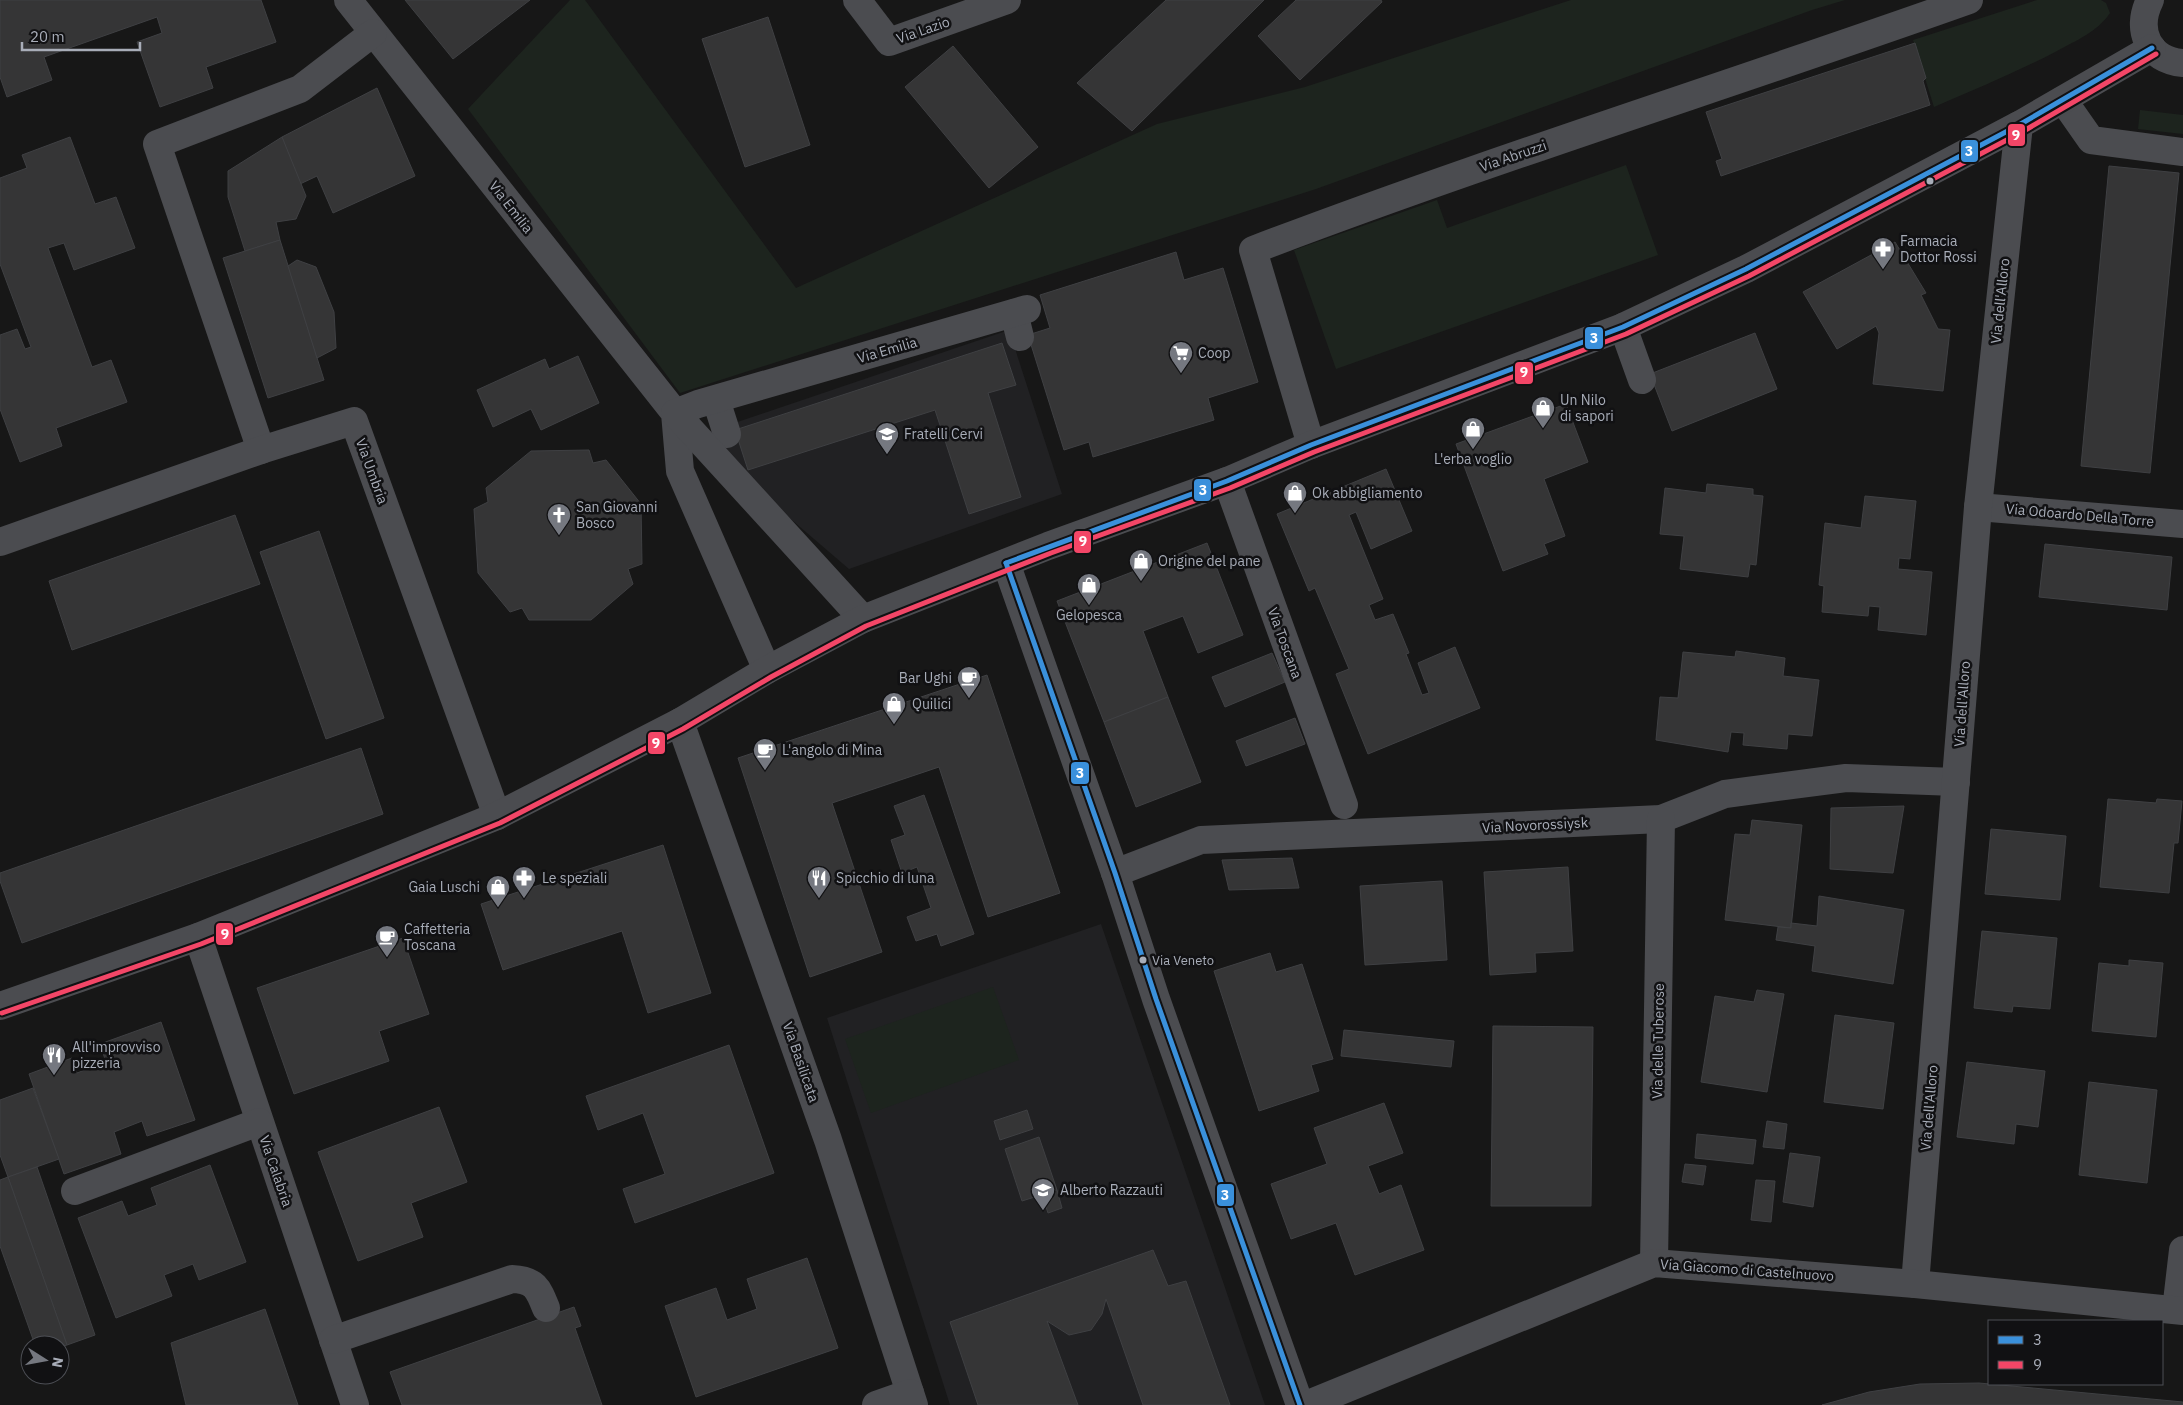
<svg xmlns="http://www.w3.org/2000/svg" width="2183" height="1405" viewBox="0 0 2183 1405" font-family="'IBM Plex Sans',sans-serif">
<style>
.built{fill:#212123}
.green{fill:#1d241e}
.building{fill:#353536;stroke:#3f4043}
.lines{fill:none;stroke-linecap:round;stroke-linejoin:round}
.minor{stroke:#4b4c50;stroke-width:28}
.bus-1-casing{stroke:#111113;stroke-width:9}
.bus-2-casing{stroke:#111113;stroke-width:9}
.bus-1{stroke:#3a90db;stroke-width:5}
.bus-2{stroke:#f34667;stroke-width:5}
.bus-dot{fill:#a8adb8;stroke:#111113;stroke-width:2}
.labels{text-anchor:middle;stroke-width:5;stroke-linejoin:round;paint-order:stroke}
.bus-label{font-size:13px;fill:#a8adb8;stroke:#111113;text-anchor:start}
.street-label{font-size:14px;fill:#a8adb8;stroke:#111113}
.poi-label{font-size:14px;fill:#a8adb8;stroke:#111113;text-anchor:start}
.line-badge{stroke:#111113;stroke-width:2}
.badge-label{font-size:14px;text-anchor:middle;font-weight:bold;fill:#fff}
</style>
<rect width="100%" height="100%" fill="#171717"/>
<g class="built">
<path d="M1009,330L1062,494L849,569L743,478L705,433Z"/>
<path d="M1101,924L1265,1405H950L827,1018Z"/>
</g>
<g class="green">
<path d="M570,0H585L796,288L1157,124L1305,87L1571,0H1845L1812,10L1316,189L680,393L468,109Z"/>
<path d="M2037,0H2101L2106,3L2110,13C2097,32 2077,40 2057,51C2017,72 1976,89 1934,107L1913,40Z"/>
<path d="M2140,110L2183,115V134L2138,129Z"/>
<path d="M1626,165L1658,255L1336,369L1294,250L1437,200L1447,228Z"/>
<path d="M993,987L1019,1060L871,1113L845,1039Z"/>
</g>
<g class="building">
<path d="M0,0H261L276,42L206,67L213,88L160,107L137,42L162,33L157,17L44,57L52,80L7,97L0,77Z"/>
<path d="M405,0H530L453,59Z"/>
<path d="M1166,0H1264L1132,131L1077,83Z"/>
<path d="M1296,0H1381L1382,2L1300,80L1258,36Z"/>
<path d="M768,17L810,145L745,167L702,39Z"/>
<path d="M1915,43L1926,78L1923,81L1930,105L1721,176L1716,161L1722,159L1706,112Z"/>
<path d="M953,46L1038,147L989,188L905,87Z"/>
<path d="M377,88L415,176L333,213L317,176L300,184L282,137Z"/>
<path d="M70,137L95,204L116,197L135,248L74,270L64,243L48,248L92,367L111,360L127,402L56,428L62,446L20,462L0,409V335L17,329L25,349L31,347L0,264V178L27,168L22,155Z"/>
<path d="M282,137L306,196L296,219L276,222L280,240L245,251L228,197V171Z"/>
<path d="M2109,166L2179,173L2150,473L2081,466Z"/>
<path d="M280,240L324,380L268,398L223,258Z"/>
<path d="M1895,242L1926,293L1921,295L1938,329L1950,330L1943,391L1873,384L1879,333L1876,326L1837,349L1803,292Z"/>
<path d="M1176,252L1184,280L1223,268L1258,382L1208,398L1214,420L1093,457L1089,442L1064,450L1028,335L1050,328L1040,295Z"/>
<path d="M297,260L316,267L334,312L336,348L317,358L288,266Z"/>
<path d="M1755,333L1777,389L1672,431L1650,374Z"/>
<path d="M1002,343L1016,385L988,393L1021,497L969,514L935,410L748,470L735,430Z"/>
<path d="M578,356L599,403L541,430L531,409L493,427L477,390L545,359L549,369Z"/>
<path d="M1566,404L1588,462L1544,479L1565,536L1544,544L1548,554L1503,571L1456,444Z"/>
<path d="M589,450L593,463L606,460L641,504L642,564L628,569L633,584L591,620H529L522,608L510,612L478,573L474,509L488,502L486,488L531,451Z"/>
<path d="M1386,469L1412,531L1371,549L1356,512L1349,515L1383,599L1369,605L1375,620L1393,614L1409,653L1406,654L1422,695L1429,693L1418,663L1455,647L1480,708L1368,754L1336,674L1349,669L1315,588L1309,591L1277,514Z"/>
<path d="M1707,484L1753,489V495L1763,496L1756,565L1750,564L1748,577L1680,569L1684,536L1660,534L1665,488L1706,493Z"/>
<path d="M1865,496L1916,501L1910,559L1899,558L1898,569L1932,572L1926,635L1878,630L1880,607L1869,606L1868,616L1822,612L1824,586L1819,585L1825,523L1861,528Z"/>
<path d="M235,515L260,584L72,650L49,581Z"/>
<path d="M319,531L384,718L326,739L260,552Z"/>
<path d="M1207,543L1243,635L1198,653L1183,616L1143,631L1168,697L1104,722L1057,601Z"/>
<path d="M2045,544L2172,557L2167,610L2039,597Z"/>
<path d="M1736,651L1785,658L1783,676L1819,680L1812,736L1788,734L1787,749L1743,745L1744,733L1731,732L1728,752L1656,740L1660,697L1678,698L1683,652L1735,657Z"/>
<path d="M1272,653L1285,682L1225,707L1212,677Z"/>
<path d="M987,675L1060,893L988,917L939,767L832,803L882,952L810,977L738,758Z"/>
<path d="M1168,697L1201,782L1136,807L1104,722Z"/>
<path d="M1295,718L1305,744L1246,766L1236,741Z"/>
<path d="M361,748L383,814L22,943L0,881V873Z"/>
<path d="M924,795L974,934L941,946L937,934L916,941L907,917L931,908L917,867L902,873L891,840L905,835L894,806Z"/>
<path d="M2108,799L2156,803L2157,799L2182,801L2178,843H2174L2169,893L2100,887Z"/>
<path d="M1904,806L1893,873L1830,869L1831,808Z"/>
<path d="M1752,820L1802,825L1791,928L1725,920L1735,834L1750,835Z"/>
<path d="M1991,829L2066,836L2060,900L1985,894Z"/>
<path d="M663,845L711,993L648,1013L622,931L503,970L481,904Z"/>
<path d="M1292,858L1299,888L1229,890L1222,860Z"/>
<path d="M1568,867L1573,951L1535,953L1536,972L1490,975L1484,872Z"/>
<path d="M1442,881L1447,960L1365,965L1360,886Z"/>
<path d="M1819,896L1904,910L1893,984L1812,971L1815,946L1776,940L1778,927L1791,928V923L1817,926Z"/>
<path d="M1982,931L2057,938L2050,1009L2013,1006L2012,1012L1974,1008Z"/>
<path d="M403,938L429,1014L379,1031L389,1061L294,1094L257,988Z"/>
<path d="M1270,953L1276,972L1302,964L1333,1059L1311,1065L1319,1091L1259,1111L1214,971Z"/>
<path d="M2129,960L2163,963L2156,1037L2092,1031L2099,963L2129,966Z"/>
<path d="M1757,990L1784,994L1767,1092L1701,1082L1715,996L1754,1002Z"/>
<path d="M1835,1015L1894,1023L1883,1109L1824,1102Z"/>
<path d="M161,1022L195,1120L147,1136L142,1121L114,1132L121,1154L64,1174L29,1074L72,1058L77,1073L106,1062L100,1044Z"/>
<path d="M1493,1026L1593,1027L1591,1206H1491Z"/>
<path d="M1344,1030L1454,1041L1451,1067L1341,1056Z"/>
<path d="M729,1045L774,1173L635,1223L623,1189L665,1174L643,1113L598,1130L586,1096Z"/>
<path d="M1967,1062L2045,1071L2038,1127L2016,1124L2014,1144L1957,1137Z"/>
<path d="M2089,1082L2157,1090L2147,1183L2079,1175Z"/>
<path d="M33,1088L59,1159L8,1177L0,1155V1100Z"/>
<path d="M1384,1103L1403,1153L1368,1166L1379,1194L1401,1185L1424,1250L1355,1275L1336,1223L1291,1239L1271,1184L1327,1164L1314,1128Z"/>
<path d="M439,1107L467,1182L411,1203L423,1237L358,1261L318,1152Z"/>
<path d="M1027,1110L1033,1129L1000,1140L994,1121Z"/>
<path d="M1767,1121L1787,1124L1784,1149L1763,1147Z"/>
<path d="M1697,1134L1756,1140L1753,1164L1695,1158Z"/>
<path d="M1039,1137L1057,1190L1022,1201L1005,1149Z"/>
<path d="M1790,1153L1820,1157L1813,1207L1783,1202Z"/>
<path d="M1685,1164L1706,1166L1703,1185L1682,1182Z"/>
<path d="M210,1165L246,1262L199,1280L193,1264L164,1275L172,1296L116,1318L78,1218L122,1201L128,1216L157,1205L151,1188Z"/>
<path d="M37,1167L95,1335L67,1345L8,1177Z"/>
<path d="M8,1177L67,1345L60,1347V1345H35L0,1246V1180Z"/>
<path d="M1756,1180L1775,1181L1771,1222L1751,1220Z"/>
<path d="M1057,1190L1062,1208L1048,1213L1042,1195Z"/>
<path d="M1153,1250L1168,1286L1186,1281L1230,1405H1143L1106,1299L1102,1314L1091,1330L1069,1335L1047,1321L1078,1405H978L950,1322Z"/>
<path d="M807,1258L838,1348L696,1397L665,1306L716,1288L727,1320L757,1309L747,1279Z"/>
<path d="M574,1307L581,1326L575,1328L602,1405H402L390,1372Z"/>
<path d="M265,1309L298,1405H186L171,1343Z"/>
<path d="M1979,1383L2183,1402V1405H1822L1869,1392L1920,1384Z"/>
</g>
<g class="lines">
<g class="minor">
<path d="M348,0L675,413L680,471L767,670"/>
<path d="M857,0L889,42L1007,0"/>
<path d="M2150,0C2135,30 2148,60 2183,63"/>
<path d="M2063,100L2091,140L2183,152"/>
<path d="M1014,313L1020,337"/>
<path d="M1623,327L1642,380"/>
<path d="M716,400L727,434"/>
<path d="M1311,445L1253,250C1489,160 1730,85 1969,0"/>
<path d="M261,450L157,144L300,89L373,33"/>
<path d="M1227,481L1344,805"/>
<path d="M1978,507L2183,524"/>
<path d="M0,542L261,450L354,421L497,816"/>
<path d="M1006,563L1115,873L1156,999L1300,1405"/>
<path d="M863,619L675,413L698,404L1027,309"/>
<path d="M680,722L828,1140L914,1405"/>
<path d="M1115,873L1201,840L1661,819L1725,794L1846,778L1956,782"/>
<path d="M198,937L355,1405"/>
<path d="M0,1006L198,937L497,816L680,722L767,670L863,619L1048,546L1227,481L1311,445L1623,327L1746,269L2019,125L2152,48"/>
<path d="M75,1191L259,1122"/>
<path d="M1654,1263L1661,819"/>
<path d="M1915,1284L1978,507L2019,125"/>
<path d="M2176,1310L2183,1250"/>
<path d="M333,1340L512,1279C535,1280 538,1288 546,1308"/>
<path d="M876,1405L910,1393"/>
<path d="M1306,1405L1654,1263L1915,1284L2183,1311"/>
</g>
<g class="bus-1-casing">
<g id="bus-1">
<path d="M1006,563L1227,481L1311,445L1623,327L1746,269L2019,125L2152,48"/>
<path d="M1006,563L1115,873L1156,999L1300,1405"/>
</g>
</g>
<g class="bus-2-casing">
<path id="bus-2" d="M2,1013L201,944L500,823L683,729L771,677L866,626L1051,553L1230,488L1314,452L1626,334L1749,276L2022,132L2156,54"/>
</g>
<use href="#bus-1" class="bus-1"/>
<use href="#bus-2" class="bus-2"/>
</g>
<defs>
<g id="pharmacy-pin" transform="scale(1.25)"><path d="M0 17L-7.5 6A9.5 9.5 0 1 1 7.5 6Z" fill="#757880" stroke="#111113"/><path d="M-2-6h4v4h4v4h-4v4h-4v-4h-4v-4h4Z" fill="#fff"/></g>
<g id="supermarket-pin" transform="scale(1.25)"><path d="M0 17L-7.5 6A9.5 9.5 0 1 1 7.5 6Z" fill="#757880" stroke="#111113"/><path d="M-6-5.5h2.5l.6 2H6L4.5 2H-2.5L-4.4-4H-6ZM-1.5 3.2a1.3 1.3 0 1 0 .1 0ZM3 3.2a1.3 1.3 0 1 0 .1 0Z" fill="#fff"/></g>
<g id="shop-pin" transform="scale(1.25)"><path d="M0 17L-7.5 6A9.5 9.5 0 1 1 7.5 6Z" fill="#757880" stroke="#111113"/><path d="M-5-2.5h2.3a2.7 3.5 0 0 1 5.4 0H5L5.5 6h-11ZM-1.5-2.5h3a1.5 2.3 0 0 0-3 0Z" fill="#fff"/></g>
<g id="school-pin" transform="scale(1.25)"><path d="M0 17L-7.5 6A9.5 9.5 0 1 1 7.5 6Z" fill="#757880" stroke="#111113"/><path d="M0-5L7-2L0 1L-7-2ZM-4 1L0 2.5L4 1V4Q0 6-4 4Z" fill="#fff"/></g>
<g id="church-pin" transform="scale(1.25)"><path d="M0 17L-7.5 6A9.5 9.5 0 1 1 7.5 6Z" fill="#757880" stroke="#111113"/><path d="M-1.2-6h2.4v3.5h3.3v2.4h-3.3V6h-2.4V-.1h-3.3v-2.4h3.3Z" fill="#fff"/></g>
<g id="cafe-pin" transform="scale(1.25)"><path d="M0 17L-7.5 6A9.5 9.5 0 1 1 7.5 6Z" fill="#757880" stroke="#111113"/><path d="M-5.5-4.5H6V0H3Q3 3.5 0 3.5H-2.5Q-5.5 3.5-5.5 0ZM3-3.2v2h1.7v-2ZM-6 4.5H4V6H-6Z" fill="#fff"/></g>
<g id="restaurant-pin" transform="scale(1.25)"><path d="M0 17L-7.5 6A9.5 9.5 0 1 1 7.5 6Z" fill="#757880" stroke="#111113"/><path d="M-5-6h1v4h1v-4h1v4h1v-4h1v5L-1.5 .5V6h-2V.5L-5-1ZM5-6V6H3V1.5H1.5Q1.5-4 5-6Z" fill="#fff"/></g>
</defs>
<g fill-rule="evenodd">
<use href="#pharmacy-pin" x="1883" y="249"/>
<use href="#supermarket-pin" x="1181" y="353"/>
<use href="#shop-pin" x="1543" y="408"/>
<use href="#shop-pin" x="1473" y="429"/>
<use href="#school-pin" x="887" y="434"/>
<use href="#shop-pin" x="1295" y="493"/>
<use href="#church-pin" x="559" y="515"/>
<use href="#shop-pin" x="1141" y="561"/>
<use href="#shop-pin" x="1089" y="585"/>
<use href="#cafe-pin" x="969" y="678"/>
<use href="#shop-pin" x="894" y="704"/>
<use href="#cafe-pin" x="765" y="750"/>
<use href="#pharmacy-pin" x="524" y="878"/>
<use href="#restaurant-pin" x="819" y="878"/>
<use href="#shop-pin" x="498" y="887"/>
<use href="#cafe-pin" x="387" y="937"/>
<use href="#restaurant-pin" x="54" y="1055"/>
<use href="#school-pin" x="1043" y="1190"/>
</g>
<g class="bus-dot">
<circle cx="1930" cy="181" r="4.5"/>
<circle cx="1143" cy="960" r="4.5"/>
</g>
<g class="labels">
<g class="bus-label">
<text x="1152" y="965">Via Veneto</text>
</g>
<g class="street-label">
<text transform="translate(923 30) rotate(-19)" y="5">Via Lazio</text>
<text transform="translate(1513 156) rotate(-19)" y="5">Via Abruzzi</text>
<text transform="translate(511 207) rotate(52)" y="5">Via Emilia</text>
<text transform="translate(2000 301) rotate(-84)" y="5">Via dell'Alloro</text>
<text transform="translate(887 350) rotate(-16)" y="5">Via Emilia</text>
<text transform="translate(372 471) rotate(70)" y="5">Via Umbria</text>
<text transform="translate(2080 515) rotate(5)" y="5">Via Odoardo Della Torre</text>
<text transform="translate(1285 643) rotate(70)" y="5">Via Toscana</text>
<text transform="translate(1962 704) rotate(-86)" y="5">Via dell'Alloro</text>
<text transform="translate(1535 825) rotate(-3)" y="5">Via Novorossiysk</text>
<text transform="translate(1658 1041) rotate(-89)" y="5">Via delle Tuberose</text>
<text transform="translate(801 1062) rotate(71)" y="5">Via Basilicata</text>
<text transform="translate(1929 1108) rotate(-85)" y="5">Via dell'Alloro</text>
<text transform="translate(276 1171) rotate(71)" y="5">Via Calabria</text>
<text transform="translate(1747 1270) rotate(4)" y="5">Via Giacomo di Castelnuovo</text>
</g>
<g class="poi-label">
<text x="1900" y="246">Farmacia<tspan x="1900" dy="16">Dottor Rossi</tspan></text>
<text x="1198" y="358">Coop</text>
<text x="1560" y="405">Un Nilo<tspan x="1560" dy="16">di sapori</tspan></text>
<text x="904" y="439">Fratelli Cervi</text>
<text x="1473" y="464" text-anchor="middle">L'erba voglio</text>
<text x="1312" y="498">Ok abbigliamento</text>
<text x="576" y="512">San Giovanni<tspan x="576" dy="16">Bosco</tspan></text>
<text x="1158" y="566">Origine del pane</text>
<text x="1089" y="620" text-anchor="middle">Gelopesca</text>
<text x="952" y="683" text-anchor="end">Bar Ughi</text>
<text x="912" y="709">Quilici</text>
<text x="782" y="755">L'angolo di Mina</text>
<text x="542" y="883">Le speziali</text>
<text x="836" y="883">Spicchio di luna</text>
<text x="480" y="892" text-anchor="end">Gaia Luschi</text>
<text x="404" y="934">Caffetteria<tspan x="404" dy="16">Toscana</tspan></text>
<text x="72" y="1052">All'improvviso<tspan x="72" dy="16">pizzeria</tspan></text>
<text x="1060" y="1195">Alberto Razzauti</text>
</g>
</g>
<g class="line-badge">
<rect x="2007" y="123" width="19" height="24" rx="5" fill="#f34667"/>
<rect x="1960" y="139" width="19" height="24" rx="5" fill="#3a90db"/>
<rect x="1584" y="326" width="20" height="24" rx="5" fill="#3a90db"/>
<rect x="1514" y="361" width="20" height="24" rx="5" fill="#f34667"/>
<rect x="1193" y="478" width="19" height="24" rx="5" fill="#3a90db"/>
<rect x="1073" y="530" width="19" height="24" rx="5" fill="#f34667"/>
<rect x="647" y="731" width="19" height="24" rx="5" fill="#f34667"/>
<rect x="1070" y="761" width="20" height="24" rx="5" fill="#3a90db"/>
<rect x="215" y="922" width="19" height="24" rx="5" fill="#f34667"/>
<rect x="1216" y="1183" width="19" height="24" rx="5" fill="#3a90db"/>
</g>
<g class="badge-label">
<text x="2016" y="140">9</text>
<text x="1969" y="156">3</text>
<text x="1594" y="343">3</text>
<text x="1524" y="377">9</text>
<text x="1203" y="495">3</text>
<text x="1083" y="546">9</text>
<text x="656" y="748">9</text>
<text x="1080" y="778">3</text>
<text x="225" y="939">9</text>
<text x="1225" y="1200">3</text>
</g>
<rect x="1988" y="1320" width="175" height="65" fill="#111113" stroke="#4d4f55"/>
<rect x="1998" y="1336" width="25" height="8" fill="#3a90db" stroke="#4d4f55"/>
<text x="2033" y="1345" font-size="15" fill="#a8adb8">3</text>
<rect x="1998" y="1361" width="25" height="8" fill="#f34667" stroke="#4d4f55"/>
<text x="2033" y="1370" font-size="15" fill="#a8adb8">9</text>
<g transform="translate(45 1360) rotate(101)"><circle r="24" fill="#111113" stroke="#4d4f55"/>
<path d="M0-4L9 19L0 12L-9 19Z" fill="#757880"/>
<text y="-8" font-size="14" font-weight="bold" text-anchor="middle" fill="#a8adb8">N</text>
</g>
<path d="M22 42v8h118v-8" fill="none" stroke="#a8adb8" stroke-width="2.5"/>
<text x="30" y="42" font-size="15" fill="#a8adb8" stroke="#111113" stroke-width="4" paint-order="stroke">20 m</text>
</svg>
